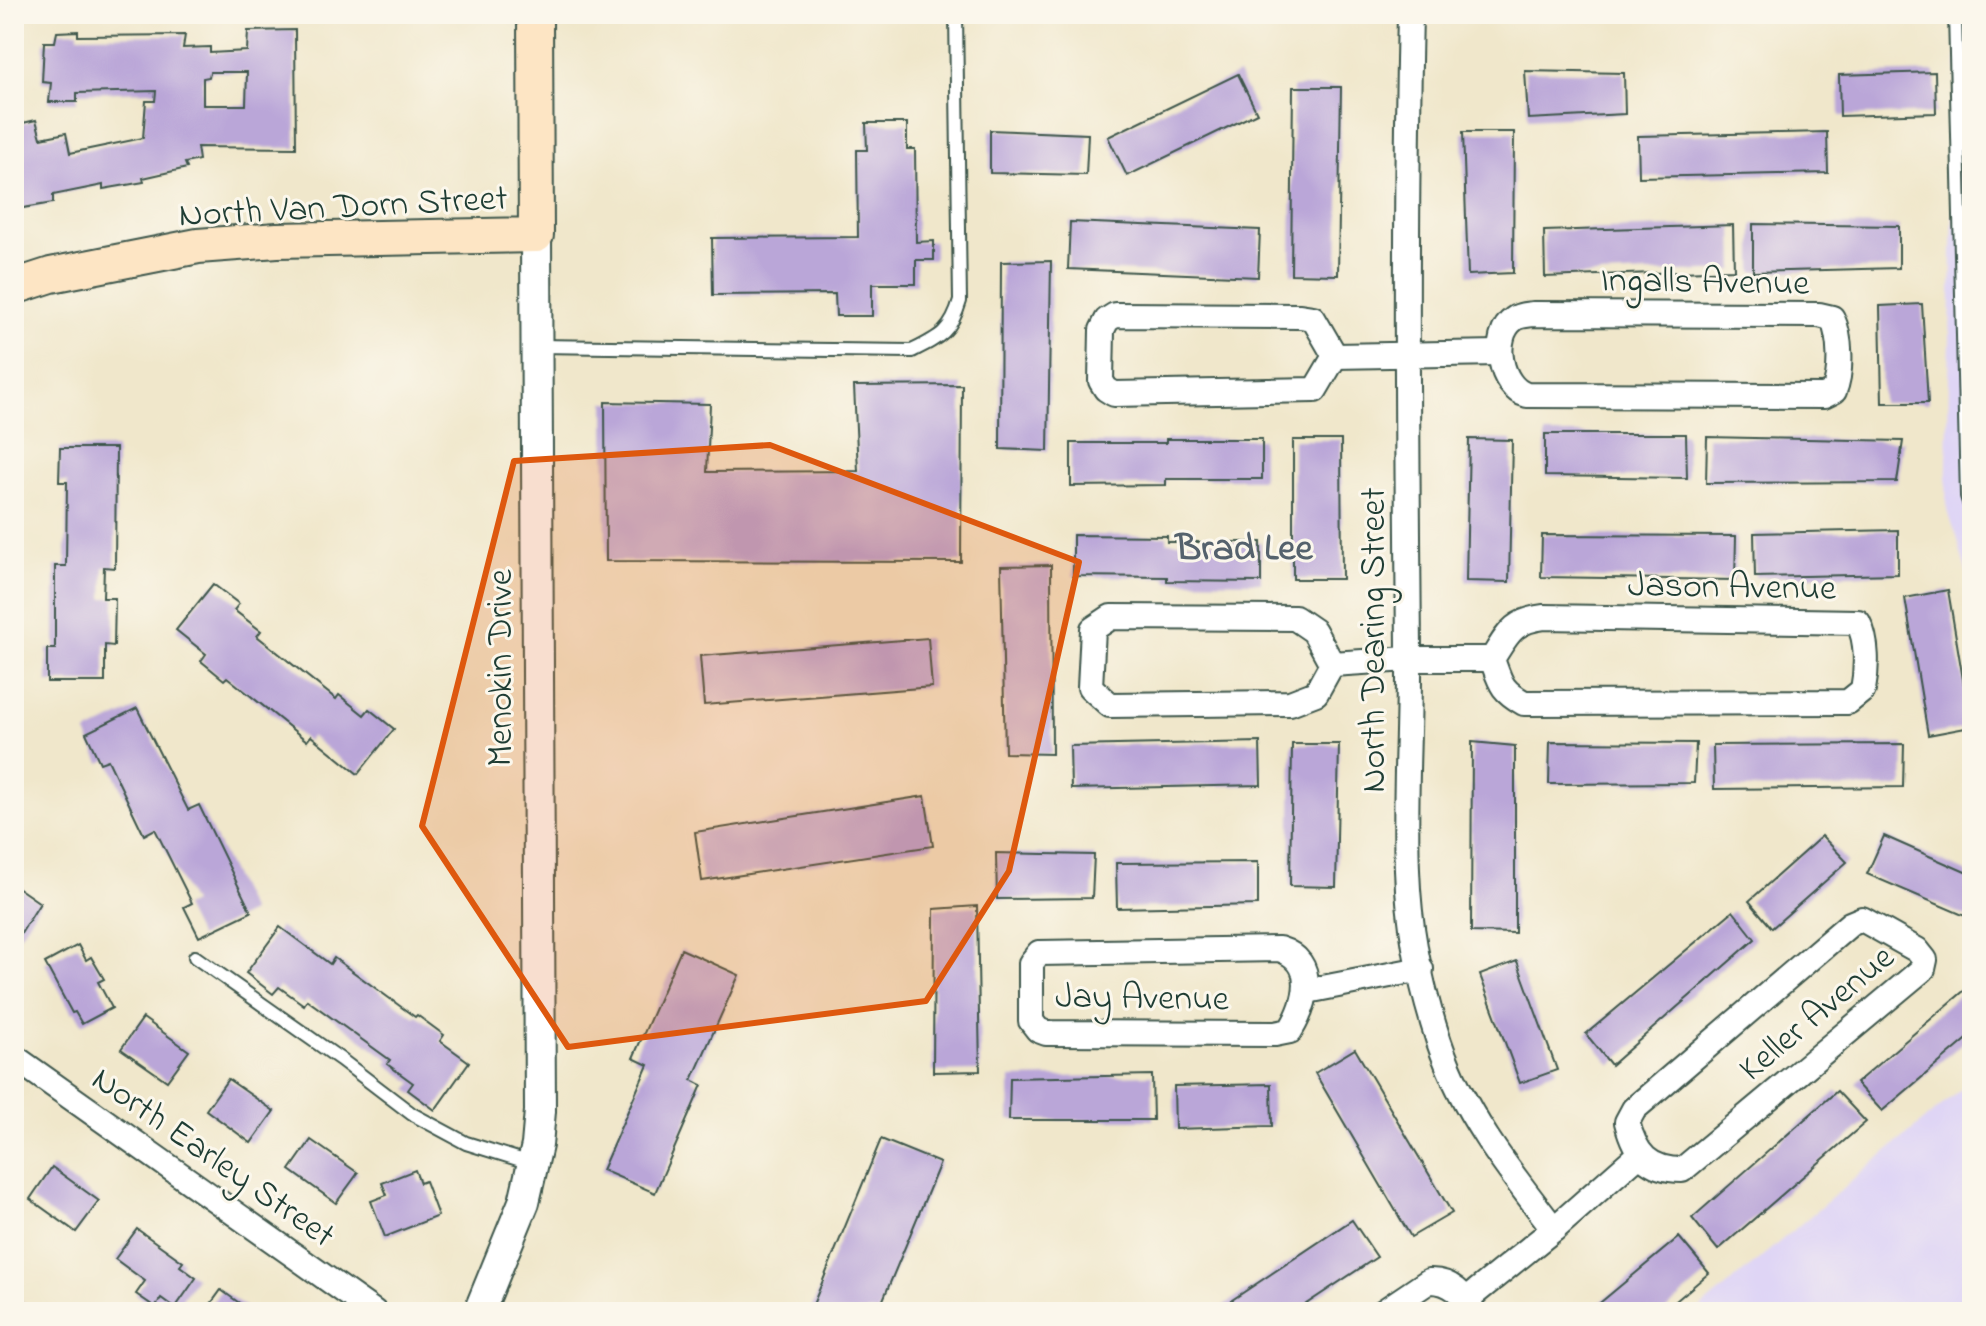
<svg xmlns="http://www.w3.org/2000/svg" width="1986" height="1326" viewBox="0 0 1986 1326" font-family="'Indie Flower',sans-serif">
<style>
.built{fill:#dfd5f5}
.building{fill:#baa6d8;fill-rule:evenodd}
.lines{fill:none;stroke-linecap:round;stroke-linejoin:round}
.service-casing{stroke:#3e564b;stroke-width:16}
.minor-casing{stroke:#3e564b;stroke-width:28}
.tertiary-casing{stroke:#3e564b;stroke-width:34}
.secondary-casing{stroke:#3e564b;stroke-width:38}
.service{stroke:#fff;stroke-width:12}
.minor{stroke:#fff;stroke-width:24}
.tertiary{stroke:#fff;stroke-width:30}
.secondary{stroke:#fde5c4;stroke-width:34}
.marked{fill:#de580e;fill-opacity:0.2;stroke:#de580e;stroke-width:6;stroke-linejoin:round}
.labels{text-anchor:middle;stroke-width:6;stroke-linejoin:round;paint-order:stroke}
.street-label{font-size:36px;fill:#1f3d34;stroke:#fbf7ec}
.neighbourhood-label{font-size:38px;font-weight:bold;fill:#55626d;stroke:#fbf7ec}
</style>
<rect width="100%" height="100%" fill="#fbf7ec"/>
<filter id="ink" filterUnits="userSpaceOnUse"><feTurbulence type="fractalNoise" baseFrequency=".0125" numOctaves="2"/><feDisplacementMap in="SourceGraphic" scale="16" xChannelSelector="R" yChannelSelector="G"/><feConvolveMatrix kernelMatrix="1 2 1 2 8 2 1 2 1" color-interpolation-filters="sRGB"/></filter>
<filter id="wash" filterUnits="userSpaceOnUse"><feTurbulence type="fractalNoise" baseFrequency=".006" numOctaves="4" result="noise"/><feDisplacementMap in="SourceGraphic" scale="32" xChannelSelector="R" yChannelSelector="G"/><feGaussianBlur stdDeviation="1.8" result="paint"/><feColorMatrix in="noise" values="0 0 0 0 0 0 0 0 0 0 0 0 0 0 0 0 0 1.4 0 .05"/><feComposite in="paint" operator="in"/></filter>
<g filter="url(#wash)">
<rect width="100%" height="100%" fill="#f0e7cb"/>
<g class="built">
<path d="M1957,41H1972V590L1946,504Z"/>
<path d="M1972,1080V1312H1696Z"/>
</g>
<g id="blocks">
<g class="building">
<path d="M295,30L296,148L197,147L199,160L185,163L187,168L143,178L144,182L103,189V185L53,195V203L17,209L14,196V125L36,120L41,138L66,133L70,153L143,138L146,101H155L156,91L77,93V102H49L51,83L42,82L44,42H55L57,32L78,31V36L185,35L183,48L210,47V53L247,51L248,31ZM210,72H247L246,105H203V78L209,77Z"/>
<path d="M1525,71L1624,73L1625,114L1528,119Z"/>
<path d="M1935,72L1936,113L1840,116L1839,75Z"/>
<path d="M1238,74L1257,113L1127,176L1108,137Z"/>
<path d="M1293,87H1341L1338,275L1291,274Z"/>
<path d="M866,123H907V149H915L916,242L934,241V260H916V284H872V316H836L835,294L713,295L712,238L858,237L857,150H867Z"/>
<path d="M990,130L1088,134L1086,175L990,173Z"/>
<path d="M1463,132H1514L1513,273L1468,275Z"/>
<path d="M1827,132L1828,173L1639,177L1638,136Z"/>
<path d="M1070,222L1260,230L1258,277L1068,269Z"/>
<path d="M1753,224L1899,226V268L1753,272Z"/>
<path d="M1733,225L1734,270L1545,277L1544,231Z"/>
<path d="M1051,261L1048,451L1000,449L1001,262Z"/>
<path d="M1922,304L1928,403H1882L1880,306Z"/>
<path d="M962,385L961,562L606,561L605,402L710,404L707,472L858,471L854,386Z"/>
<path d="M1545,434H1686L1687,478L1545,476Z"/>
<path d="M1707,437L1903,441L1897,482L1706,483Z"/>
<path d="M1166,439H1262V479H1166V485L1071,486V443H1166Z"/>
<path d="M1469,439L1512,440L1509,582L1466,581Z"/>
<path d="M1293,440H1341L1342,579H1293Z"/>
<path d="M60,448H116L115,568L104,567L103,598H115L114,646L105,645V682H47V649H55V566H66L67,482H59Z"/>
<path d="M1898,530V574L1755,577L1754,533Z"/>
<path d="M1073,535L1167,536V542H1261V582L1167,581V577L1073,576Z"/>
<path d="M1542,535L1736,536L1735,580L1541,577Z"/>
<path d="M1051,565L1052,754L1005,753L1001,566Z"/>
<path d="M213,584L239,604L234,610L261,631L257,636L336,699L339,695L364,715L369,709L394,729L358,774L311,736L307,741L227,677L224,680L201,661L206,654L176,630Z"/>
<path d="M1948,590L1971,727L1928,735L1905,598Z"/>
<path d="M928,638L932,687L704,705L700,656Z"/>
<path d="M137,708L188,810L199,805L251,912L199,937L184,907L192,903L155,829L144,835L108,760L100,763L86,733Z"/>
<path d="M1260,742L1261,785L1071,789L1070,746Z"/>
<path d="M1472,742L1515,746V933L1471,932Z"/>
<path d="M1550,742L1696,743L1694,783L1549,784Z"/>
<path d="M1292,744H1339L1336,887L1290,886Z"/>
<path d="M1904,744L1903,787L1714,789L1713,745Z"/>
<path d="M925,796L933,846L702,881L695,832Z"/>
<path d="M1822,836L1847,862L1772,928L1749,901Z"/>
<path d="M1884,836L1972,875V919L1867,874Z"/>
<path d="M996,853L1094,855L1092,898L997,899Z"/>
<path d="M1258,862V905L1117,908L1116,863Z"/>
<path d="M14,885L40,903L20,935L14,931Z"/>
<path d="M977,906L980,1071L933,1072L934,909Z"/>
<path d="M1733,911L1755,939L1611,1065L1586,1034Z"/>
<path d="M280,927L330,964L334,958L415,1017L417,1015L444,1035L440,1041L469,1062L435,1110L408,1090L413,1083L387,1064L390,1060L307,1000L304,1005L279,987L273,994L246,973Z"/>
<path d="M78,945L86,960L91,957L104,979L98,982L112,1008L82,1024L75,1012L72,1013L45,963Z"/>
<path d="M681,949L739,975L692,1080L702,1085L655,1193L602,1170L648,1065L633,1058Z"/>
<path d="M1517,961L1557,1070L1520,1083L1480,975Z"/>
<path d="M1972,984V1035L1882,1111L1856,1083Z"/>
<path d="M143,1018L189,1051L167,1081L121,1049Z"/>
<path d="M1355,1049L1452,1213L1411,1237L1315,1073Z"/>
<path d="M1152,1075L1153,1120H1009L1010,1078Z"/>
<path d="M228,1079L274,1111L251,1143L206,1110Z"/>
<path d="M1271,1084L1272,1126L1175,1129L1174,1086Z"/>
<path d="M1837,1091L1866,1122L1718,1250L1692,1218Z"/>
<path d="M881,1139L940,1163L878,1312H810Z"/>
<path d="M311,1140L358,1173L336,1203L290,1170Z"/>
<path d="M52,1167L99,1201L76,1232L30,1199Z"/>
<path d="M415,1170L420,1183L425,1181L438,1216L385,1237L371,1201L387,1195L382,1183Z"/>
<path d="M1352,1220L1377,1257L1294,1312H1214Z"/>
<path d="M137,1229L183,1262L180,1266L196,1278L175,1308L161,1298L155,1307L136,1294L145,1281L115,1259Z"/>
<path d="M1679,1237L1709,1273L1663,1312H1589Z"/>
<path d="M221,1290L252,1312H205Z"/>
<path d="M14,1296L27,1305V1312H14Z"/>
</g>
</g>
</g>
<g filter="url(#ink)">
<use href="#blocks" fill-opacity="0" stroke="#3e564b" stroke-width="2"/>
<g class="lines">
<g class="service-casing">
<g id="service">
<path d="M1955,14L1967,496L1972,512"/>
<path d="M537,346L912,351C940,337 951,332 960,301L956,14"/>
<path d="M195,957L340,1059L412,1114L466,1143L534,1164"/>
</g>
</g>
<g class="minor-casing">
<g id="minor">
<path d="M1410,14C1405,226 1407,438 1409,649C1410,723 1404,796 1407,870C1409,927 1421,988 1439,1042C1463,1113 1509,1171 1554,1229"/>
<path d="M1533,314L1819,315L1832,318C1841,337 1842,372 1834,391L1824,396L1527,395C1500,388 1490,336 1514,319C1519,315 1526,315 1533,314Z"/>
<path d="M1115,315L1300,316L1313,318L1335,356L1315,390L1114,394L1106,389L1101,381L1102,330L1107,320Z"/>
<path d="M1335,356L1499,353"/>
<path d="M1111,617L1295,618L1314,631L1332,664L1316,693L1290,703L1110,705L1090,687L1093,629Z"/>
<path d="M1544,617L1858,622C1868,641 1867,669 1863,690L1848,702L1524,703C1501,690 1501,684 1492,659C1508,634 1512,621 1544,617Z"/>
<path d="M1332,664L1409,659H1492"/>
<path d="M1862,919L1917,950L1925,960L1923,969L1682,1170C1649,1170 1635,1154 1627,1122L1634,1109L1850,924Z"/>
<path d="M1279,949C1319,961 1307,1003 1290,1031L1275,1034L1046,1033L1038,1030L1031,1021V963L1039,953Z"/>
<path d="M1307,991L1421,969"/>
<path d="M14,1057L374,1312"/>
<path d="M1466,1300L1554,1229L1639,1154"/>
<path d="M1383,1312L1429,1281C1452,1280 1463,1295 1474,1312"/>
</g>
</g>
<g class="tertiary-casing">
<path id="tertiary" d="M479,1312L524,1202L537,1145L540,1111L536,235"/>
</g>
<g class="secondary-casing">
<path id="secondary" d="M14,287L51,275L198,246L277,240L536,235L535,14"/>
</g>
<use href="#service" class="service"/>
<use href="#minor" class="minor"/>
<use href="#tertiary" class="tertiary"/>
<use href="#secondary" class="secondary"/>
</g>
</g>
<path class="marked" d="M770,445L1079,562L1009,871L926,1001L568,1047L422,826L514,461Z"/>
<g class="labels">
<g class="street-label">
<text transform="translate(343 204) rotate(-3)" y="13">North Van Dorn Street</text>
<text transform="translate(1705 279) rotate(1)" y="13">Ingalls Avenue</text>
<text transform="translate(1732 584) rotate(1)" y="13">Jason Avenue</text>
<text transform="translate(1371 640) rotate(-90)" y="13">North Dearing Street</text>
<text transform="translate(498 668) rotate(-90)" y="13">Menokin Drive</text>
<text transform="translate(1142 995) rotate(1)" y="13">Jay Avenue</text>
<text transform="translate(1815 1011) rotate(-40)" y="13">Keller Avenue</text>
<text transform="translate(215 1155) rotate(35)" y="13">North Earley Street</text>
</g>
<g class="neighbourhood-label">
<text x="1244" y="559">Brad Lee</text>
</g>
</g>
<rect width="1986" height="1326" fill="none" stroke="#fbf7ec" stroke-width="48"/>
</svg>
